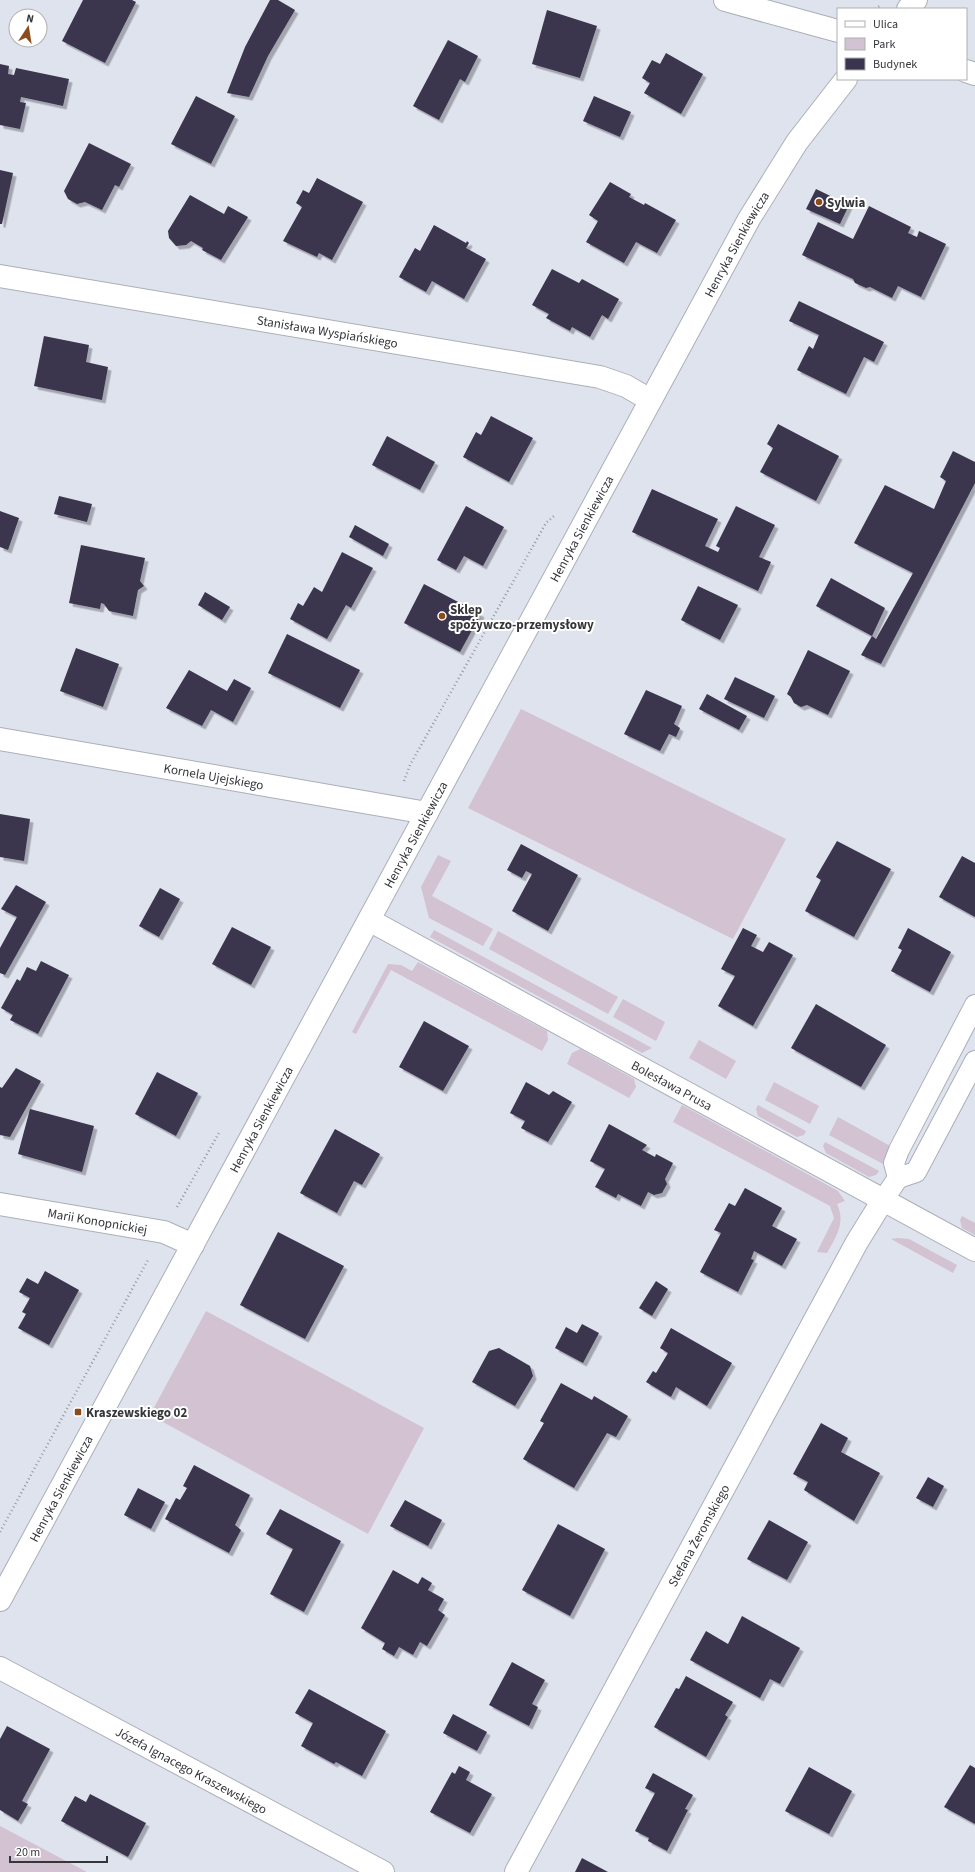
<svg xmlns="http://www.w3.org/2000/svg" width="975" height="1872" viewBox="0 0 975 1872" font-family="'Source Sans 3',sans-serif">
<style>
.green{fill:#d2c2d2}
.building{fill:#3b344e;filter:url(#shadow)}
.lines{fill:none;stroke-linecap:round;stroke-linejoin:round}
.lane-casing{stroke:#abafba;stroke-width:22}
.street-casing{stroke:#abafba;stroke-width:24}
.secondary-casing{stroke:#abafba;stroke-width:24}
.path{stroke:#9599a1;stroke-width:2.5;stroke-dasharray:1 3;stroke-linecap:butt}
.lane{stroke:#fff;stroke-width:20}
.street{stroke:#fff;stroke-width:22}
.secondary{stroke:#fff;stroke-width:22}
.poi-dot{fill:#8d4b1a;stroke:#fff;stroke-width:1.5}
.labels{text-anchor:middle;stroke-width:4;stroke-linejoin:round;paint-order:stroke}
.poi-label{font-size:13px;font-weight:bold;fill:#34363a;stroke:#fff;text-anchor:start}
.street-label{font-size:13px;fill:#34363a;stroke:#fff}
</style>
<defs>
<filter id="shadow"><feDropShadow dx="3.5" dy="3.5" stdDeviation="0" flood-color="#0004"/></filter>
</defs>
<rect width="100%" height="100%" fill="#dfe3ee"/>
<g class="green">
<path d="M521,709L786,839L733,939L468,808Z"/>
<path d="M438,855L451,861L432,896L493,929L483,946L429,918L421,887Z"/>
<path d="M434,930L652,1048L642,1053L430,937Z"/>
<path d="M498,931L618,997L608,1014L489,949Z"/>
<path d="M418,962L547,1031L548,1040L542,1051L391,970L356,1034L352,1032L388,964L401,965L412,971Z"/>
<path d="M623,999L665,1022L656,1041L613,1017Z"/>
<path d="M699,1040L736,1061L726,1079L689,1058Z"/>
<path d="M580,1049L634,1079L636,1087L629,1098L567,1064L572,1053Z"/>
<path d="M774,1082L819,1106L810,1124L765,1100Z"/>
<path d="M682,1105L838,1191L845,1201L837,1204C846,1223 836,1237 827,1253L817,1252L834,1218L830,1206L673,1122Z"/>
<path d="M758,1105L806,1131L804,1135L797,1137L758,1116L756,1109Z"/>
<path d="M838,1117L892,1147L883,1164L829,1135Z"/>
<path d="M825,1142L879,1171L876,1175L869,1177L826,1153L823,1146Z"/>
<path d="M962,1216L975,1223V1235L962,1228L960,1220Z"/>
<path d="M898,1238L909,1239L957,1265L953,1273L891,1239Z"/>
<path d="M206,1311L424,1428L368,1534L150,1415Z"/>
<path d="M0,1826L87,1872H0Z"/>
</g>
<g class="building">
<path d="M83,0H132L136,2L105,63L62,41Z"/>
<path d="M270,0H278L295,10L268,56L249,97L227,93L245,47Z"/>
<path d="M547,10L597,26L580,78L532,64Z"/>
<path d="M448,40L478,56L465,82L460,79L439,120L413,106Z"/>
<path d="M666,53L703,74L681,114L644,93L650,83L642,78L652,60L660,64Z"/>
<path d="M0,64L9,66L8,74L14,75L16,68L69,79L63,106L21,97L20,102L26,103L20,129L0,125Z"/>
<path d="M196,96L235,116L211,164L171,144Z"/>
<path d="M594,96L631,112L620,137L583,121Z"/>
<path d="M89,143L131,164L119,187L115,185L102,210L85,202L77,204L68,199L64,191Z"/>
<path d="M0,170L13,173L2,224H0Z"/>
<path d="M317,178L363,202L332,260L319,253L317,257L283,241L302,207L296,203L303,190L309,193Z"/>
<path d="M610,182L631,194L629,197L644,205L645,203L676,220L657,253L636,242L624,263L586,242L598,221L589,215Z"/>
<path d="M816,189L849,205L840,224L806,209Z"/>
<path d="M190,195L224,214L228,206L248,217L221,260L202,250L203,248L191,241L186,245L176,246L169,238L168,231Z"/>
<path d="M869,206L911,227L908,233L917,237L919,231L946,244L921,297L898,286L892,298L870,287L866,288L855,283L853,279L802,255L818,222L853,239Z"/>
<path d="M434,225L466,243L467,241L469,243L466,248L486,259L464,299L432,281L426,292L399,277L415,248L420,251Z"/>
<path d="M552,269L579,283L582,279L619,299L608,319L602,315L590,337L572,327L570,331L546,318L549,314L532,305Z"/>
<path d="M799,301L884,342L874,362L864,357L846,394L797,370L809,346L813,349L819,335L789,321Z"/>
<path d="M44,336L89,345L86,362L108,367L102,400L34,386Z"/>
<path d="M491,416L533,438L509,482L463,457L476,432L481,435Z"/>
<path d="M778,424L839,456L816,501L760,472L773,448L767,444Z"/>
<path d="M387,436L435,462L420,490L372,465Z"/>
<path d="M953,451L975,462V483L881,664L861,655L872,636L816,606L831,578L885,608L872,636L876,639L913,573L854,543L885,485L934,509L946,481L940,477Z"/>
<path d="M652,489L718,519L705,546L718,552L720,548L716,546L736,506L775,525L759,557L771,562L758,591L632,532Z"/>
<path d="M59,496L92,504L87,522L54,514Z"/>
<path d="M466,506L504,527L483,566L464,556L456,570L437,560Z"/>
<path d="M0,511L19,518L8,550L0,547Z"/>
<path d="M355,525L389,544L383,556L349,537Z"/>
<path d="M81,545L145,558L140,581L144,586L138,590L133,616L109,611L104,604L101,603L100,609L69,603Z"/>
<path d="M342,552L373,568L351,608L346,605L327,639L290,619L298,603L303,606L314,587L322,592Z"/>
<path d="M424,584L481,614L460,652L404,623Z"/>
<path d="M698,586L738,605L720,640L681,620Z"/>
<path d="M205,592L230,607L222,620L198,605Z"/>
<path d="M287,634L360,670L340,708L268,673Z"/>
<path d="M76,648L119,664L103,707L60,691Z"/>
<path d="M808,650L850,671L828,715L807,705L801,707L794,703L791,697L787,694Z"/>
<path d="M189,670L227,691L234,679L251,688L233,722L211,710L202,726L166,708Z"/>
<path d="M735,677L775,696L764,718L724,699Z"/>
<path d="M646,690L682,706L674,724L680,728L676,737L669,734L660,751L624,734Z"/>
<path d="M707,694L747,716L739,730L699,709Z"/>
<path d="M0,814L30,819L24,861L0,857Z"/>
<path d="M837,841L891,869L854,937L805,911L821,880L816,877Z"/>
<path d="M521,844L578,875L548,931L512,911L532,874L526,871L522,878L507,870Z"/>
<path d="M962,856L975,863V917L939,897Z"/>
<path d="M16,885L46,902L5,975L0,973V948L17,917L1,909Z"/>
<path d="M160,888L180,899L159,937L139,926Z"/>
<path d="M232,927L271,947L251,985L212,964Z"/>
<path d="M743,928L757,935L751,946L763,952L769,942L793,955L753,1026L718,1006L735,976L721,969Z"/>
<path d="M908,928L951,952L930,992L891,971L902,950L898,948Z"/>
<path d="M41,961L69,975L38,1034L10,1020L13,1015L1,1008L17,979L20,981L27,967L36,971Z"/>
<path d="M816,1004L886,1045L861,1087L791,1048Z"/>
<path d="M424,1021L469,1046L443,1091L399,1067Z"/>
<path d="M16,1068L41,1081L10,1137L0,1135V1087L2,1088Z"/>
<path d="M157,1072L198,1093L176,1136L135,1114Z"/>
<path d="M526,1082L549,1095L553,1091L572,1102L548,1142L521,1128L525,1121L510,1113Z"/>
<path d="M30,1109L94,1126L82,1172L18,1154Z"/>
<path d="M609,1124L647,1145L642,1150L655,1157L656,1154L673,1163L665,1179L667,1184L662,1193L654,1195L648,1192L641,1206L618,1194L616,1198L595,1187L605,1169L590,1161Z"/>
<path d="M335,1129L380,1154L362,1185L354,1181L337,1213L300,1193Z"/>
<path d="M745,1188L782,1208L772,1226L797,1239L782,1266L754,1251L751,1259L754,1260L738,1292L700,1272L721,1233L714,1230L729,1203L735,1206Z"/>
<path d="M278,1232L344,1266L305,1339L240,1305Z"/>
<path d="M45,1271L79,1290L49,1345L18,1328L26,1314L22,1312L30,1298L19,1292L27,1278L38,1284Z"/>
<path d="M656,1281L668,1289L652,1316L639,1308Z"/>
<path d="M582,1324L599,1333L583,1363L555,1348L566,1327L577,1333Z"/>
<path d="M671,1328L732,1363L707,1406L676,1387L671,1397L646,1382L653,1371L656,1373L668,1353L660,1348Z"/>
<path d="M499,1348L530,1366L533,1376L515,1406L472,1382L489,1351Z"/>
<path d="M561,1383L592,1400L594,1396L628,1416L616,1437L607,1433L574,1488L523,1459L544,1423L540,1421Z"/>
<path d="M821,1423L848,1438L841,1452L880,1473L854,1521L804,1490L808,1482L793,1474Z"/>
<path d="M194,1465L250,1495L235,1525L241,1530L229,1553L165,1519L176,1498L180,1500L187,1488L183,1486Z"/>
<path d="M928,1477L944,1486L933,1507L916,1498Z"/>
<path d="M138,1488L165,1502L151,1529L124,1515Z"/>
<path d="M405,1500L442,1520L428,1546L390,1526Z"/>
<path d="M280,1509L341,1541L304,1612L270,1594L293,1549L266,1534Z"/>
<path d="M769,1520L808,1542L787,1580L747,1559Z"/>
<path d="M558,1524L605,1549L570,1616L522,1590Z"/>
<path d="M393,1570L418,1584L422,1577L432,1583L428,1590L444,1599L438,1610L445,1615L427,1646L420,1642L413,1655L399,1647L394,1656L382,1649L385,1643L361,1628Z"/>
<path d="M742,1616L800,1648L780,1684L770,1679L760,1698L690,1660L706,1631L728,1644Z"/>
<path d="M512,1662L545,1680L532,1704L538,1707L529,1726L489,1705Z"/>
<path d="M686,1676L733,1702L725,1715L728,1717L706,1757L654,1727L676,1688L679,1689Z"/>
<path d="M309,1689L386,1731L362,1776L336,1762L334,1764L301,1746L313,1723L295,1713Z"/>
<path d="M453,1714L487,1732L477,1751L443,1733Z"/>
<path d="M7,1726L50,1749L22,1801L28,1804L18,1821L0,1810V1739Z"/>
<path d="M970,1765L975,1768V1824L944,1807Z"/>
<path d="M459,1766L470,1772L466,1780L492,1794L470,1833L430,1812L452,1772L455,1774Z"/>
<path d="M809,1767L852,1791L829,1834L785,1811Z"/>
<path d="M653,1773L693,1795L685,1809L688,1810L667,1851L648,1841L649,1838L635,1831L655,1793L645,1788Z"/>
<path d="M90,1794L146,1823L128,1857L61,1821L75,1796L86,1802Z"/>
<path d="M582,1858L608,1872H575Z"/>
</g>
<g class="lines">
<g class="lane-casing">
<g id="lane">
<path d="M898,1178L916,1172L975,1061"/>
<path d="M883,1200L898,1178L894,1163L899,1150L975,1005"/>
</g>
</g>
<g class="street-casing">
<g id="street">
<path d="M908,9L916,0"/>
<path id="s1" d="M0,276L600,377L626,386L650,400"/>
<path id="s2" d="M0,739L427,813"/>
<path id="s3" d="M369,920L975,1250"/>
<path id="s4" d="M0,1204L164,1232L193,1245"/>
<path id="s5" d="M0,1668L383,1872"/>
<path id="s6" d="M516,1872L857,1242L883,1200"/>
</g>
</g>
<g class="secondary-casing">
<g id="secondary">
<path d="M725,0L838,31"/>
<path d="M966,71L975,74"/>
<path id="s7" d="M0,1600L749,219L797,142L846,79"/>
</g>
</g>
<g class="path">
<path d="M875,9L880,6"/>
<path d="M404,781L410,765L546,523L554,516"/>
<path d="M177,1207L220,1131"/>
<path d="M0,1532L149,1258"/>
</g>
<use href="#lane" class="lane"/>
<use href="#street" class="street"/>
<use href="#secondary" class="secondary"/>
</g>
<g class="poi-dot">
<circle cx="819" cy="202" r="4"/>
<circle cx="442" cy="616" r="4"/>
<rect x="74" y="1408" width="8" height="8" rx="2"/>
</g>
<g class="labels">
<g class="poi-label">
<text x="827" y="207">Sylwia</text>
<text x="450" y="614">Sklep<tspan x="450" dy="15">spożywczo-przemysłowy</tspan></text>
<text x="86" y="1417">Kraszewskiego 02</text>
</g>
<g class="street-label">
<text dy="5" stroke="none"><textPath href="#s7" startOffset="1543">Henryka Sienkiewicza</textPath></text>
<text dy="5" stroke="none"><textPath href="#s1" startOffset="332">Stanisława Wyspiańskiego</textPath></text>
<text dy="5" stroke="none"><textPath href="#s7" startOffset="1219">Henryka Sienkiewicza</textPath></text>
<text dy="5" stroke="none"><textPath href="#s2" startOffset="217">Kornela Ujejskiego</textPath></text>
<text dy="5" stroke="none"><textPath href="#s7" startOffset="871">Henryka Sienkiewicza</textPath></text>
<text dy="5" stroke="none"><textPath href="#s3" startOffset="345">Bolesława Prusa</textPath></text>
<text dy="5" stroke="none"><textPath href="#s7" startOffset="547">Henryka Sienkiewicza</textPath></text>
<text dy="5" stroke="none"><textPath href="#s4" startOffset="99">Marii Konopnickiej</textPath></text>
<text dy="5" stroke="none"><textPath href="#s7" startOffset="127">Henryka Sienkiewicza</textPath></text>
<text dy="5" stroke="none"><textPath href="#s6" startOffset="383">Stefana Żeromskiego</textPath></text>
<text dy="5" stroke="none"><textPath href="#s5" startOffset="217">Józefa Ignacego Kraszewskiego</textPath></text>
</g>
</g>
<rect x="837" y="8" width="130" height="72" fill="#ffffff" stroke="#aeafb0"/>
<rect x="845" y="21" width="20" height="6" fill="#ffffff" stroke="#aeafb0"/>
<text x="873" y="28" font-size="12" fill="#34363a">Ulica</text>
<rect x="845" y="38" width="20" height="12" fill="#d2c2d2" stroke="#aeafb0"/>
<text x="873" y="48" font-size="12" fill="#34363a">Park</text>
<rect x="845" y="58" width="20" height="12" fill="#3b344e" stroke="#aeafb0"/>
<text x="873" y="68" font-size="12" fill="#34363a">Budynek</text>
<g transform="translate(28 28) rotate(12)"><circle r="19" fill="#ffffff" stroke="#aeafb0"/>
<path d="M0-3L7 15L0 10L-7 15Z" fill="#8d4b1a"/>
<text y="-6" font-size="11" font-weight="bold" text-anchor="middle" fill="#34363a">N</text>
</g>
<path d="M10 1856v6h97v-6" fill="none" stroke="#34363a" stroke-width="2"/>
<text x="16" y="1856" font-size="12" fill="#34363a" stroke="#ffffff" stroke-width="3" paint-order="stroke">20 m</text>
</svg>
